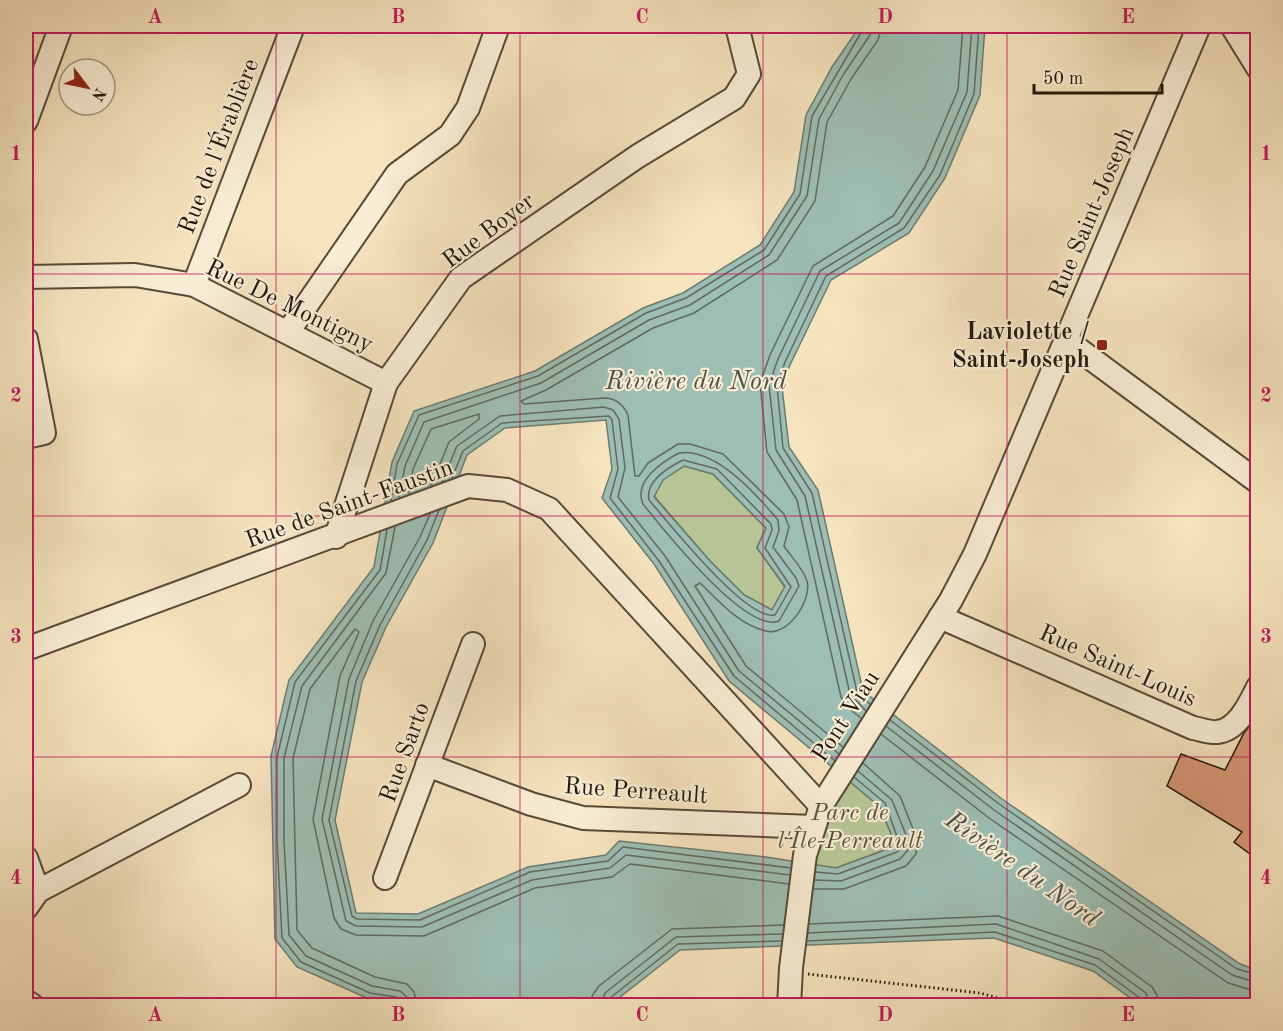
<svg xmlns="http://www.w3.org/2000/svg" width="1283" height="1031" viewBox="0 0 1283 1031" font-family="'Old Standard TT',serif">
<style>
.green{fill:#b7c596;stroke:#6c6e50;stroke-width:1.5}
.water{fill:#9dbeb4;stroke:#6c7b70;stroke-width:1.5;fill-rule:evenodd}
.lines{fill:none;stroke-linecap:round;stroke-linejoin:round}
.shore{stroke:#606a60;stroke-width:1.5}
.building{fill:#d79876;stroke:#22170b;stroke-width:1.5}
.minor-casing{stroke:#574a38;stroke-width:26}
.path{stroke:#22170b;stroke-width:3;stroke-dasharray:1.5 3;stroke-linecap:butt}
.minor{stroke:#f9edd5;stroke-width:22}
.grid{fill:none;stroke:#c2185b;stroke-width:1.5;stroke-opacity:0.55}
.poi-dot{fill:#8f2418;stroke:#f9edd5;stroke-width:2}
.labels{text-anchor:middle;stroke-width:4.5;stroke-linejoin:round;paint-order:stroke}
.street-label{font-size:24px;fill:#22170b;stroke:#f9edd5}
.poi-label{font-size:24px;font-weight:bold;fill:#22170b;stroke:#f9edd5;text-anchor:end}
.park-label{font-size:24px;font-style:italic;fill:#56543c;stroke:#f9edd5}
.water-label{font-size:26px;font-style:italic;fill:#4d5146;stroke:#f9edd5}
.neatline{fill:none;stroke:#c2185b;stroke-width:2}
.grid-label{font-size:20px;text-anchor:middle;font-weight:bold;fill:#c2185b}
</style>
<rect width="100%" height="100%" fill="#f6e4bf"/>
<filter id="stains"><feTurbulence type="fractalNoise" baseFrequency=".00333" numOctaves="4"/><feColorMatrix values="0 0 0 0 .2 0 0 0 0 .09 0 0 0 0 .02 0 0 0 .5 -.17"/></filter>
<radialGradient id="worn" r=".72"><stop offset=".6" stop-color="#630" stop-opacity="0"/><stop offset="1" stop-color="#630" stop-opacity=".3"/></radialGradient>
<g class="green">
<path d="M684,466L713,474L766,528L757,548L785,587L772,610L744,595L710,561L654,496L663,479Z"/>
<path d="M845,777L880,807L896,846L836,868L811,866L813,827Z"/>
</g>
<path class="water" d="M860,26H985L980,95L945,178L909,233L831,280L790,365L782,387L789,447L818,490L863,691L1002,799L1240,964L1257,970V1005H1140L1093,971L994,938L680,950L610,1005L414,1006L369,999L297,967L275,939L271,756L289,680L374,567L392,462L414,411L535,371L643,308L683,293L760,245L794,192L806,115L832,67ZM606,420L612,469L602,498L654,564L729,681L880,807L896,846L836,868L766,857L619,841L606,855L528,867L418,914L356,913L335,820L362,682L386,627L433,543L467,455L505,428ZM684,466L713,474L766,528L757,548L785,586L772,610L744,595L710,561L654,497L663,480Z"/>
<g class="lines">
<g class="shore">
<path d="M679,453C715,447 757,495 778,520L779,531L773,547L796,578L799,586L779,621C746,634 663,529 643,504C633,481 662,462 679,453Z"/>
<path d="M683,460L717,469L771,524L772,530L765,548L791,587L775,615C746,621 669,523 649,500C645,481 669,467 683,460Z"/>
<path d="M452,478L463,451L502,423L609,416L612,420L618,469L610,498L659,561L734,676L835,761"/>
<path d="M442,482L457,446L500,416L604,407L613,410L619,419L625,468L618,497L665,556L739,671L839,754"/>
<path d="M409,494L413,469L431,429L479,414V419L449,442L431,486"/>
<path d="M399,498L405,466L424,422L541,383L649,320L690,305L769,255L807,196L819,119L843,75L870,35L873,26"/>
<path d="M391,501L397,464L419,415L538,376L646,313L686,298L764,250L800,194L812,116L865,26"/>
<path d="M439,510L427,540L380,625L356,681L329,820L352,916L357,919L420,920L530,872L608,861L623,847L791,868"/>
<path d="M430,514L420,537L373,621L349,679L322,819L346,921L356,926L422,927L532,880L610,868L626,855L790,875"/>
<path d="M395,527L386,573L302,686L284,758V840L289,935L306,956L372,986L400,991L407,997L408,1006"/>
<path d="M387,530L380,570L295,682L277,757V840L282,938L301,962L370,993L396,997L401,1006"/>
<path d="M870,704L857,692L812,493L783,448L777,386L785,362L826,276L904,228L940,175L974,94L979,26"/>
<path d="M866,711L850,694L805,496L776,450L769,385L778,359L820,271L899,223L933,171L967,92L972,26"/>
<path d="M861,718L847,707L841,697L797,500L767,452L760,383L770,355L813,266L893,216L925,167L958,90L963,26"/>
<path d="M890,720L999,804L1237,969L1258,975"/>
<path d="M886,726L994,810L1232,975L1258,983"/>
<path d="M881,734L989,818L1228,983L1258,992"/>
<path d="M843,747L746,666L695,586L700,583C719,601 739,625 766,631C788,637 812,600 807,581C803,568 791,557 784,546L789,527L784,514L723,454L690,444H678L648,463L639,476H635L628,415C623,404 616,398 604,398L524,404L521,401L546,390L653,328L694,313L777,260L815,201L827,122L851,79L878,40L882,26"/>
<path d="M816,872L838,874L897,852L901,848L885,803L854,777"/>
<path d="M815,880L841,881L900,859L908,850V840L892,800L858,771"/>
<path d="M814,889H844L906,866L916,854L917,839L900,796L863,763"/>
<path d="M809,924L998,916L1103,951L1152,987L1157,995L1159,1006"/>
<path d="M808,933L996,924L1099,959L1146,993L1150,1006"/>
<path d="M807,941L995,932L1095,965L1140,998L1142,1006"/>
<path d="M417,1006L414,992L407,984L375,977L312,948L297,930L293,758L310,689L355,629L359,632L340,676L313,819L334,918L341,929L356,935L424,936L535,888L612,877L630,864L789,884"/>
<path d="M591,1006L592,996L599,986L672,929L784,925"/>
<path d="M600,1006L605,993L676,937L782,934"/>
<path d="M607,1006L610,998L678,944L781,941"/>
</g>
</g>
<path class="building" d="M1257,716V843L1250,854L1234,842L1242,832L1167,786L1181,754L1225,770L1244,733Z"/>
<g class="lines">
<g class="minor-casing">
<g id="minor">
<path d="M1232,26L1258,68"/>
<path d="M26,121L61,26"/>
<path d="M26,277L135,275L194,285L386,383"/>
<path d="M194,285L293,26"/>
<path d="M288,332L397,174L450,135L468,108L498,26"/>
<path d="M26,339L44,433L26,437"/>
<path d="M1066,340L1258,482"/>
<path d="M336,537L386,383L461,278L638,156L734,98L749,74L737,26"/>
<path d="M940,617L1193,728C1200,729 1210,733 1217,732C1238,730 1250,703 1258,687"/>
<path d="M26,649L468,486L507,490L549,509L821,806"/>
<path d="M427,765L531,804L583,818L813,827"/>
<path d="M26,858L38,891"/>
<path d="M385,878L473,644"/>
<path d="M26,908L38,891L239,785"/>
<path d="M26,1001L33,1006"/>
<path d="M789,1006L791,968L805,855L821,806L951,600L975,554L1199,26"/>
</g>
</g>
<path class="path" d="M808,974L980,993L1025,1006"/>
<use href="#minor" class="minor"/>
</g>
<path class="grid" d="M276,26V1006M520,26V1006M763,26V1006M1007,26V1006M26,274H1258M26,516H1258M26,757H1258"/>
<rect class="poi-dot" x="1096" y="339" width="12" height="12" rx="3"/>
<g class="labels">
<g class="street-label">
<text transform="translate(218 146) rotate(-69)" y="8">Rue de l'Érablière</text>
<text transform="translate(1091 212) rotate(-67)" y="8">Rue Saint-Joseph</text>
<text transform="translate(488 230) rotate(-37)" y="8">Rue Boyer</text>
<text transform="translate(290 305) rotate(26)" y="8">Rue De Montigny</text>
<text transform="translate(349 503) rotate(-20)" y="8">Rue de Saint-Faustin</text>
<text transform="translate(1118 665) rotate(24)" y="8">Rue Saint-Louis</text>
<text transform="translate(845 716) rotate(-57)" y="8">Pont Viau</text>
<text transform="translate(404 752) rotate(-70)" y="8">Rue Sarto</text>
<text transform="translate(636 790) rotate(4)" y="8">Rue Perreault</text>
</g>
<g class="poi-label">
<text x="1090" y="339">Laviolette /<tspan x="1090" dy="28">Saint-Joseph</tspan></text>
</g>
<g class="park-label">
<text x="850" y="820">Parc de<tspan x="850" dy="28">l'Île-Perreault</tspan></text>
</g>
<g class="water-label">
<text x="696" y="389">Rivière du Nord</text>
<text transform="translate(1023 868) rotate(35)" y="9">Rivière du Nord</text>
</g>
</g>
<rect width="1283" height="1031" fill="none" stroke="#f6e4bf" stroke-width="66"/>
<g transform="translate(87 87) rotate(122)"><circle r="28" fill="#f9edd5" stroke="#a39784" stroke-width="1.5"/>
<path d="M0-4.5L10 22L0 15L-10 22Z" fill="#8f2418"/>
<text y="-9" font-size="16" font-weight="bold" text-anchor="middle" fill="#22170b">N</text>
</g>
<path d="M1034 84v9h128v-9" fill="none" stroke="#22170b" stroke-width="3"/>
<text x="1043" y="84" font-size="18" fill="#22170b" stroke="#f9edd5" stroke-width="4.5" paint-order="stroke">50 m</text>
<rect x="33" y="33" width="1217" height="965" class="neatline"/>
<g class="grid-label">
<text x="155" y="23">A</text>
<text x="398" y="23">B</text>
<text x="642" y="23">C</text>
<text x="885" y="23">D</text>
<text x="1128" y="23">E</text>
<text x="16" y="160">1</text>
<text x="1266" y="160">1</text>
<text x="16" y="402">2</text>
<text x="1266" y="402">2</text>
<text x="16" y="643">3</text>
<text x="1266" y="643">3</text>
<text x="16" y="884">4</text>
<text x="1266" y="884">4</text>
<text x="155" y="1021">A</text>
<text x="398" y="1021">B</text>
<text x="642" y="1021">C</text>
<text x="885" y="1021">D</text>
<text x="1128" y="1021">E</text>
</g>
<rect width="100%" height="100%" filter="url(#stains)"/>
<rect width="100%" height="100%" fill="url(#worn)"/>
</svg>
